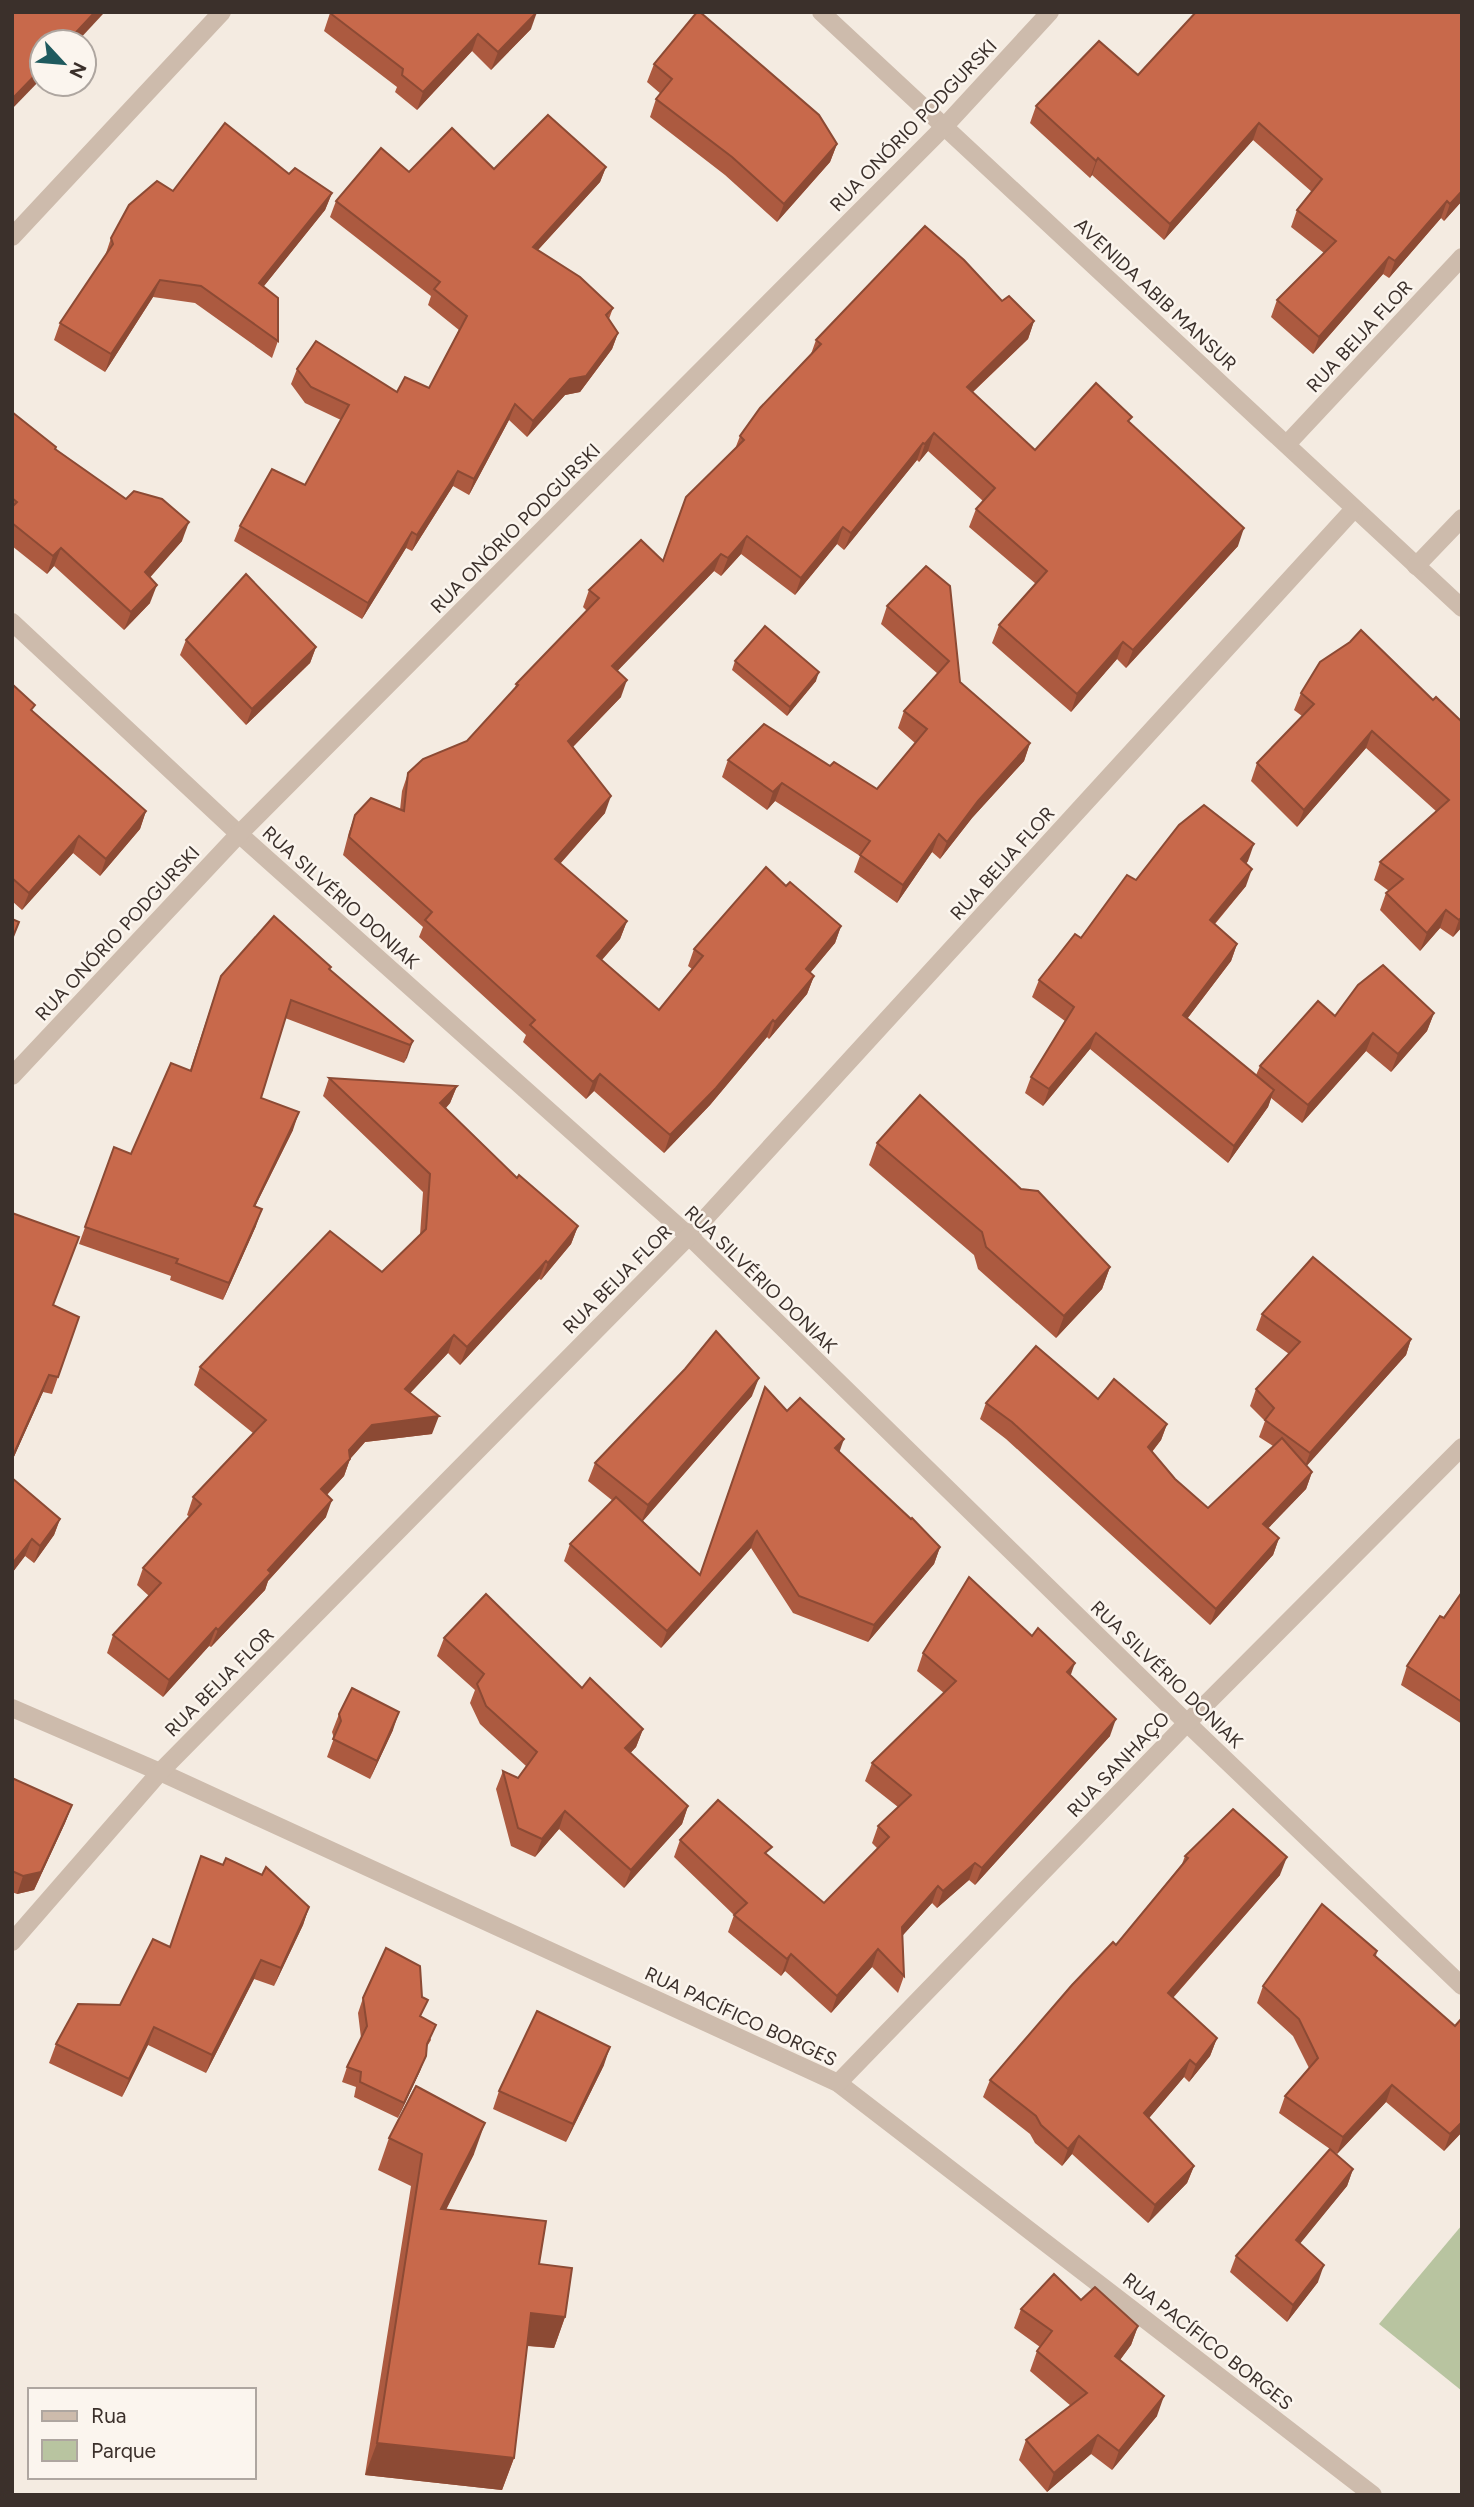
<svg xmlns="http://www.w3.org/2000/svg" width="1474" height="2507" viewBox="0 0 1474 2507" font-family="Figtree,sans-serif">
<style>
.green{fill:#b8c4a0}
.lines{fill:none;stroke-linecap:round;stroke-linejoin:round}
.minor{stroke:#cdbbac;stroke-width:18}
.wall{fill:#ac5a40}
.shaded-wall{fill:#8c4a34}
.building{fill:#c8694b;stroke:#8c4a34;stroke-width:2}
.labels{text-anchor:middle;stroke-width:5;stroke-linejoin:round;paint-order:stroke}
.street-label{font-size:19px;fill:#3b302b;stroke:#fbf5ee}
</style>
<rect width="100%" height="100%" fill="#f4ebe1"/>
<path class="green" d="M1462,2225V2391L1379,2324Z"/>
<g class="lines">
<g class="minor">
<path d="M821,12L1462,608"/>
<path d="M12,237L222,12"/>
<path d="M1287,444L1462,257"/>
<path d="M1416,566L1462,518"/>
<path d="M12,622L239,834L689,1236L1187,1723L1462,1986"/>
<path d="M12,1076L239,834L944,127L1050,12"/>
<path d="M12,1708L160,1772L838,2083L1373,2495"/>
<path d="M12,1942L160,1772L689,1236L1354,509"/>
<path d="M838,2083L1187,1723L1462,1447"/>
</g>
</g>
<g class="wall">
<path d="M1462,12V201L1444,221L1441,218L1389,278L1383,274L1313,354L1271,317L1277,300L1324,253L1291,227L1297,210L1312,192L1253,140L1164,240L1092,175L1090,178L1030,123L1036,106L1138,75Z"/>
<path d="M330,13L531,29L491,70L472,51L417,110L395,92L397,87L324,31Z"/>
<path d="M654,64L837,144L830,162L777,222L725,175L650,117L656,99L661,94L647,82Z"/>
<path d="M606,167L600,182L538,250L613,308L609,319L618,333L612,349L580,392L565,395L527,437L509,420L469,495L453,486L412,551L406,548L362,619L234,541L240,526L305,485L341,420L305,403L291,384L297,369L397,392L429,388L459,330L428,305L431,296L330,217L336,201L409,172Z"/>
<path d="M289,174L332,193L325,210L263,287L278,341L272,358L195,303L153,297L105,372L54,340L60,323L105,256L111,238L173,191Z"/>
<path d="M1002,301L1034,321L1028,339L972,393L1035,450L1129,423L1238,546L1126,668L1117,659L1071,712L992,643L999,625L1036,584L969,527L976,509L983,501L928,451L919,462L917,460L844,550L837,544L795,595L741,554L721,576L714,571L617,671L621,697L573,747L605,813L560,864L627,921L620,939L602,960L659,1010L692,969L688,966L694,949L786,886L841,926L835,943L810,973L814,976L807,994L769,1039L767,1037L710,1105L664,1153L594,1091L586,1099L523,1042L526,1035L419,937L423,927L343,855L349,832L355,815L400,810L402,791L408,773L467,741L515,689L516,684L587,611L583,607L589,590L663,561L735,449L740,436L811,354L816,340Z"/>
<path d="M12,412L55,449L182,541L150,577V603L124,630L54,566L47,574L12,546Z"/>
<path d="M926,566L960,682L1030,743L1024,761L972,818L940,859L932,852L897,903L854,872L860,856L775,801L767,810L722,777L728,760L830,766L877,789L915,743L898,728L904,711L938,674L881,624L887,606Z"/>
<path d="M186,640L316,647L310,663L246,725L180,655Z"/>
<path d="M735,661L816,681L787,716L732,670Z"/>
<path d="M12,684L33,711L146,811L140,829L100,876L73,853L22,910L12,901Z"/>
<path d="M1301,693L1433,700L1462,722V927L1453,937L1440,928L1420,951L1380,910L1386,893L1389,891L1374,880L1380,862L1437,812L1366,748L1297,827L1251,781L1257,763L1302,716L1294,710Z"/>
<path d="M1248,861L1246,864V886L1215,924L1237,944L1231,961L1187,1019L1256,1075L1260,1066L1335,1016L1434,1013L1427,1031L1391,1072L1366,1051L1302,1123L1271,1098L1268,1107L1228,1163L1090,1049L1043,1106L1025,1093L1031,1077L1065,1021L1032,997L1039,980L1136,880Z"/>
<path d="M329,970L413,1041L404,1063L285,1018L261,1098L293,1130L255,1206L256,1226L223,1300L170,1280L171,1276L79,1244L114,1147L131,1154L190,1070L221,976Z"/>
<path d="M329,1078L457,1086L450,1103L446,1108L517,1178L578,1226L571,1244L541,1280L539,1279L460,1365L448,1353L410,1393L432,1434L365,1442L350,1459L344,1476L327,1495L326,1517L268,1581L265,1590L211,1647L209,1646L163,1697L107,1653L113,1635L149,1596L137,1585L143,1568L190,1517L187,1515L193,1497L253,1433L194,1385L200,1367L382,1272L420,1235L423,1192L323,1096Z"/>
<path d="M877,1143L1021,1189L1110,1267L1102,1289L1056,1338L978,1269L974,1255L869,1165Z"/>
<path d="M12,1213L53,1306L58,1377L52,1394L43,1392L12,1461Z"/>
<path d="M1262,1314L1411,1339L1406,1355L1306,1466L1312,1472L1306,1489L1268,1528L1279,1538L1273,1555L1210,1625L1006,1439L980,1419L986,1403L1098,1399L1167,1424L1161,1440L1152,1452L1175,1479L1208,1508L1273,1446L1259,1437L1265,1421L1250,1406L1256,1389L1289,1354L1256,1330Z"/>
<path d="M752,1396L643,1521L700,1575L787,1411L839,1451L940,1547L934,1564L868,1642L793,1613L751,1548L661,1648L564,1561L570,1544L613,1501L588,1481L595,1463Z"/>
<path d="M12,1478L60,1519L54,1535L34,1563L25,1556L12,1573Z"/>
<path d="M1462,1592V1724L1401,1685L1407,1666Z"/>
<path d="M444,1638L582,1688L643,1729L636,1747L630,1753L688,1806L682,1824L624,1888L559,1829L535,1857L511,1846L496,1789L503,1771L518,1778L526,1766L480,1724L470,1703L475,1690L437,1656Z"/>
<path d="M923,1653L1070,1676L1110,1736L975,1885L969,1880L937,1908L932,1903L902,1936L904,1976L898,1993L872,1967L831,2013L785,1971L781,1976L728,1932L734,1915L674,1857L680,1840L768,1856L824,1903L878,1849L872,1843L878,1826L898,1807L865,1781L872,1763L944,1693L917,1671Z"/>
<path d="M339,1714L393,1730L370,1779L327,1757L334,1738L332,1732Z"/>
<path d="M12,1778L72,1805L65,1823L34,1890L17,1894L12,1892Z"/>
<path d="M1185,1856L1280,1875L1173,1998L1217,2038L1210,2056L1189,2082L1184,2077L1149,2118L1194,2166L1187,2183L1148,2223L1072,2154L1062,2166L1035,2143L1030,2134L983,2097L990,2080L1116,1945L1182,1864Z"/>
<path d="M309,1907L303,1925L274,1986L254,1979L206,2073L148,2045L122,2097L49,2063L56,2044L120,2005L169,1946Z"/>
<path d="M1377,1951L1376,1956L1455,2026L1462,2018V2132L1444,2151L1386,2102L1337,2154L1279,2113L1285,2096L1309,2068L1293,2036L1257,2003L1263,1986Z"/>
<path d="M363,1998L422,2017L431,2040L426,2048L420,2071L398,2118L354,2097L356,2087L342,2082L347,2067L361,2038L358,2013Z"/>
<path d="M604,2065L566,2142L493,2109L499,2091Z"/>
<path d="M389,2138L474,2154L446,2210L539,2264L565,2317L554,2348L527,2346L514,2458L502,2490L365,2475L411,2186L378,2170Z"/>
<path d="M1353,2169L1347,2186L1300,2243L1318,2282L1287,2322L1230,2272L1236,2256Z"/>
<path d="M1081,2300L1138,2326L1131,2345L1120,2360L1157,2416L1112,2470L1091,2454L1047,2492L1019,2460L1026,2440L1071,2406L1030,2371L1037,2351L1040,2347L1014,2328L1021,2309Z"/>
</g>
<g class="shaded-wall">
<path d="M95,12H104L103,14L77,42H67Z"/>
<path d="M537,12L531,29L491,70L498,52Z"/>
<path d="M478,34L472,51L417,110L423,92Z"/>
<path d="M42,68V78L12,109V99Z"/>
<path d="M1259,123L1253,140L1164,240L1170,224Z"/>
<path d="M837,144L830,162L777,222L784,204Z"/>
<path d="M1098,158L1092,175L1090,178L1096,161Z"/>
<path d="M606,167L600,182L527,262L533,247Z"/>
<path d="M1462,191V201L1444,221L1450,204Z"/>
<path d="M332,193L325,210L252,301L259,283Z"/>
<path d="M1447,201L1441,218L1389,278L1395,261Z"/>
<path d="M1389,257L1383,274L1313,354L1319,337Z"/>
<path d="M160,280L153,297L105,372L111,354Z"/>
<path d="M1034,321L1028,339L960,404L967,387Z"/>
<path d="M618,333L612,349L580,392L565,395L527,437L533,421L570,379Z"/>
<path d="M515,404L509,420L469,495L474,479Z"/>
<path d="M934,433L928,451L919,462L925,444Z"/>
<path d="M923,443L917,460L844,550L851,533Z"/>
<path d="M458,471L453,486L412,551L417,535Z"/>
<path d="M189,522L182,541L139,590L145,572Z"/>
<path d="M843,527L837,544L795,595L801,578Z"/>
<path d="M1244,528L1238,546L1126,668L1133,650Z"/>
<path d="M412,532L406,548L362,619L368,603Z"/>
<path d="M747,536L741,554L721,576L728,558Z"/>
<path d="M61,548L54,566L47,574L53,556Z"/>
<path d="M721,554L714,571L605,684L612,666Z"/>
<path d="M157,585L150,603L124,630L131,612Z"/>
<path d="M1123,642L1117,659L1071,712L1077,694Z"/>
<path d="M316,647L310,663L246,725L252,709Z"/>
<path d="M819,672L816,681L787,716L790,707Z"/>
<path d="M627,680L621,697L562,758L568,741Z"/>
<path d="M1372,731L1366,748L1297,827L1304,810Z"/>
<path d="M1030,743L1024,761L972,818L940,859L947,842L978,801Z"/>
<path d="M782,783L775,801L767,810L773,792Z"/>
<path d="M611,796L605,813L548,877L555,859Z"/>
<path d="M146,811L140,829L100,876L106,859Z"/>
<path d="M939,834L932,852L897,903L903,885Z"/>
<path d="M79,836L73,853L22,910L29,893Z"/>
<path d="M1254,844L1248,861L1235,876L1241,859Z"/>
<path d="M1252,869L1246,886L1204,936L1210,920Z"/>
<path d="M1446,910L1440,928L1420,951L1427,933Z"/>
<path d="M1462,917V927L1453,937L1459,920Z"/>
<path d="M627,921L620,939L590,973L597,956Z"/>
<path d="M841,926L835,943L799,986L806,969Z"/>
<path d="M1237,944L1231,961L1177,1032L1183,1015Z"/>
<path d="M814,976L807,994L769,1039L775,1022Z"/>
<path d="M1434,1013L1427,1031L1391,1072L1398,1054Z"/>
<path d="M773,1020L767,1037L710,1105L664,1153L670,1135Z"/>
<path d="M1096,1033L1090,1049L1043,1106L1049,1089Z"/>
<path d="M1373,1033L1366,1051L1302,1123L1308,1105Z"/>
<path d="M413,1041L407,1058L404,1063L410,1045Z"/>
<path d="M600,1074L594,1091L586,1099L593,1082Z"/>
<path d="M457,1086L450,1103L434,1121L440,1103Z"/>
<path d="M1274,1090L1268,1107L1228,1163L1234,1146Z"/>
<path d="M299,1112L293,1130L247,1223L254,1206Z"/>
<path d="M262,1209L256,1226L223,1300L229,1283Z"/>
<path d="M578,1226L571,1244L541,1280L548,1263Z"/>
<path d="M546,1261L539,1279L460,1365L467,1347Z"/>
<path d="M1110,1267L1102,1289L1056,1338L1064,1316Z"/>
<path d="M454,1335L448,1353L398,1406L405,1389Z"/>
<path d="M1411,1339L1406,1355L1304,1469L1310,1453Z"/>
<path d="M49,1375L43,1392L12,1461V1458Z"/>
<path d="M759,1378L752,1396L641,1523L648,1505Z"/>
<path d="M439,1416L432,1434L365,1442L350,1459L344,1476L315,1507L321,1489L349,1450L372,1425Z"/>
<path d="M1167,1424L1161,1440L1142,1464L1148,1447Z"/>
<path d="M844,1439L838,1456L835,1448Z"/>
<path d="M1312,1472L1306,1489L1257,1540L1263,1524Z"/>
<path d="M332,1500L326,1517L268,1581L265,1590L211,1647L218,1630L268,1570Z"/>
<path d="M60,1519L54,1535L34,1563L40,1546Z"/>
<path d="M757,1531L751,1548L661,1648L667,1631Z"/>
<path d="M1279,1538L1273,1555L1210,1625L1216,1609Z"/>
<path d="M32,1539L25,1556L12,1573V1564Z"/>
<path d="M940,1547L934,1564L868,1642L874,1625Z"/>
<path d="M216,1628L209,1646L163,1697L169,1680Z"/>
<path d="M1075,1663L1069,1680L1067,1672Z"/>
<path d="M399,1712L393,1730L370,1779L377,1761Z"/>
<path d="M1116,1719L1110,1736L975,1885L982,1868Z"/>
<path d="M643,1729L636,1747L618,1767L625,1748Z"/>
<path d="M72,1805L65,1823L34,1890L17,1894L23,1876Z"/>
<path d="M688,1806L682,1824L624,1888L631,1870Z"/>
<path d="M565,1811L559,1829L535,1857L542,1839Z"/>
<path d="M1287,1857L1280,1875L1161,2011L1168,1993Z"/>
<path d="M975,1863L969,1880L937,1908L943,1891Z"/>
<path d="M938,1886L932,1903L895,1944L902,1927Z"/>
<path d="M309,1907L303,1925L274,1986L281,1968Z"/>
<path d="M878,1949L872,1967L831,2013L837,1996Z"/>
<path d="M791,1954L785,1971L781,1976L787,1959Z"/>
<path d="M261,1960L254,1979L206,2073L212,2055Z"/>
<path d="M154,2027L148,2045L122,2097L129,2079Z"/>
<path d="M1217,2038L1210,2056L1189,2082L1196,2065Z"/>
<path d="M610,2047L604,2065L566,2142L573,2124Z"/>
<path d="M426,2056L420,2071L398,2118L404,2103Z"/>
<path d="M1190,2060L1184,2077L1138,2131L1144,2113Z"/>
<path d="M1392,2085L1386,2102L1337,2154L1343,2137Z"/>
<path d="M1462,2122V2132L1444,2151L1450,2134Z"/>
<path d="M485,2123L474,2154L430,2241L441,2209Z"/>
<path d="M1079,2136L1072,2154L1062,2166L1068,2149Z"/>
<path d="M1194,2166L1187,2183L1148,2223L1155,2205Z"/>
<path d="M1353,2169L1347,2186L1290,2256L1296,2240Z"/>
<path d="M1324,2265L1318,2282L1287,2322L1293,2305Z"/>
<path d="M531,2313L565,2317L554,2348L519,2345Z"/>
<path d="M1138,2326L1131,2345L1108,2376L1115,2356Z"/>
<path d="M1164,2396L1157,2416L1112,2470L1119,2451Z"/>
<path d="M1098,2435L1091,2454L1047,2492L1054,2473Z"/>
<path d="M377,2443L514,2458L502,2490L365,2475Z"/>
</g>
<g class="building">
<path d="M12,12H95L67,42H42V68L12,99Z"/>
<path d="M331,12H537L498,52L478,34L423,92L402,75L403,69L330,13Z"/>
<path d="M697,12H700L819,115L837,144L784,204L732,157L656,99L672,79L654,64Z"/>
<path d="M1196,12H1462V191L1450,204L1447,201L1395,261L1389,257L1319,337L1277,300L1336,241L1297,210L1322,179L1259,123L1170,224L1098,158L1096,161L1036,106L1099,41L1138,75Z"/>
<path d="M548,115L606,167L533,247L580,277L613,308L606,315L618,333L586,376L570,379L533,421L515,404L474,479L458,471L417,535L412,532L368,603L240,526L272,469L305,485L349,405L311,387L297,369L316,341L397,392L405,377L429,388L467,316L434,289L440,282L336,201L381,148L409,172L452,128L494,169Z"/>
<path d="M225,123L289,174L295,168L332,193L259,283L278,298V341L201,286L160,280L111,354L60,323L113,244L111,238L129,205L157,181L173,191Z"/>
<path d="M925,226L964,260L1002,301L1009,296L1034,321L967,387L1035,450L1096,383L1132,417L1128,421L1244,528L1133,650L1123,642L1077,694L999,625L1047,571L976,509L995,488L934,433L925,444L923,443L851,533L843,527L801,578L747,536L728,558L721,554L612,666L627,680L568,741L611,796L555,859L627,921L597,956L659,1010L703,956L694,949L766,867L786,886L790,882L841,926L806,969L814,976L775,1022L773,1020L716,1088L670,1135L600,1074L593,1082L530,1025L535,1020L425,920L432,912L349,837L355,815L371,798L404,811L408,773L423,759L467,741L518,685L516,684L599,598L589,590L641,540L663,561L686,497L744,440L740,436L760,408L821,344L816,340Z"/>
<path d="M12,412L56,447L55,449L126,499L134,491L162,499L189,522L145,572L157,585L131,612L61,548L53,556L12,523V507L17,502L12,498Z"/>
<path d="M926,566L950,586L960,682L1030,743L978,801L947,842L939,834L903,885L860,855L870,841L782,783L773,792L728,760L764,724L830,766L834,762L877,789L927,729L904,711L949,661L887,606Z"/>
<path d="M246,574L316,647L252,709L186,640Z"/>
<path d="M765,626L819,672L790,707L735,661Z"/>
<path d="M1361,630L1433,700L1436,697L1462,722V917L1459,920L1446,910L1427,933L1386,893L1403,879L1380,862L1449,800L1372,731L1304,810L1257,763L1314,704L1301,693L1320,662L1350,642Z"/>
<path d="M12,684L35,705L31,710L146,811L106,859L79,836L29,893L12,878Z"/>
<path d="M1204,805L1254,844L1241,859L1252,869L1210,920L1237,944L1183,1015L1274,1090L1234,1146L1096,1033L1049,1089L1031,1077L1074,1007L1039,980L1075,934L1081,938L1127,875L1136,880L1179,825Z"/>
<path d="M274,916L331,967L329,969L413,1041L410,1045L291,1000L261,1098L299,1112L254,1206L262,1209L229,1283L176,1263L178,1259L85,1227L114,1147L131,1154L171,1063L191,1071L221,976Z"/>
<path d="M12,919L19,922L12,939Z"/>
<path d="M1383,965L1434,1013L1398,1054L1373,1033L1308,1105L1260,1066L1318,1001L1335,1016L1358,985Z"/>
<path d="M329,1078L457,1086L440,1103L517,1178L519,1175L578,1226L548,1263L546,1261L467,1347L454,1335L405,1389L439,1416L372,1425L349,1450L350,1459L321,1489L332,1500L268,1570L271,1573L218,1630L216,1628L169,1680L113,1635L161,1583L143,1568L201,1504L193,1497L266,1420L200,1367L330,1231L382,1272L426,1229L430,1174Z"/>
<path d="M920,1095L1021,1189L1038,1191L1110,1267L1064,1316L986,1247L982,1232L877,1143Z"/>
<path d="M12,1213L79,1237L53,1305L79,1317L58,1377L49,1375L12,1458Z"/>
<path d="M1313,1257L1411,1339L1310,1453L1265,1420L1274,1408L1256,1389L1300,1342L1262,1314Z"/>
<path d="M716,1331L759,1378L648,1505L595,1463L685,1369Z"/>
<path d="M1036,1346L1098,1399L1114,1379L1167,1424L1148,1447L1175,1479L1208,1508L1282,1438L1312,1472L1263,1524L1279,1538L1216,1609L1012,1422L986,1403Z"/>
<path d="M765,1387L787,1411L800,1398L844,1439L835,1448L911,1519L912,1518L940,1547L874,1625L799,1596L757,1531L667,1631L570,1544L616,1497L700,1575Z"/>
<path d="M12,1478L60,1519L40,1546L32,1539L12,1564Z"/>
<path d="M969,1577L1032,1636L1038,1628L1075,1663L1067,1672L1116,1719L982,1868L975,1863L943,1891L938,1886L902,1927L904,1976L878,1949L837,1996L791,1954L787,1959L734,1915L747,1903L680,1840L718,1800L772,1847L765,1853L824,1903L889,1837L878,1826L911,1795L872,1763L956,1681L923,1653Z"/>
<path d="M1462,1592V1702L1407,1666L1440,1616L1444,1618Z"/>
<path d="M486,1594L582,1688L590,1678L643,1729L625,1748L688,1806L631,1870L565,1811L542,1839L518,1828L503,1771L518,1778L537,1752L486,1706L477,1684L484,1674L444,1638Z"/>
<path d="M352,1688L399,1712L377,1761L333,1739L341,1721L339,1714Z"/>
<path d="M12,1778L72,1805L41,1872L23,1876L12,1871Z"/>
<path d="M1233,1809L1287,1857L1168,1993L1217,2038L1196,2065L1190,2060L1144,2113L1194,2166L1155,2205L1079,2136L1068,2149L1041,2125L1036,2116L990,2080L1072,1985L1113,1942L1116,1945L1188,1858L1185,1856Z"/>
<path d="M201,1856L223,1865L226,1858L262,1875L266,1867L309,1907L281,1968L261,1960L212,2055L154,2027L129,2079L56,2044L78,2004L120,2005L153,1939L170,1947Z"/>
<path d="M1322,1904L1377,1951L1374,1955L1455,2026L1462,2018V2122L1450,2134L1392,2085L1343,2137L1285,2096L1318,2058L1299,2019L1263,1986Z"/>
<path d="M386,1948L420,1966L422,1997L428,2000L420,2016L436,2025L427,2044L426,2056L404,2103L360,2082L361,2072L347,2067L367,2026L363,1998Z"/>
<path d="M537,2011L610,2047L573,2124L499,2091Z"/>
<path d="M416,2086L485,2123L441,2209L546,2221L539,2264L572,2268L565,2317L531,2313L514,2458L377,2443L422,2154L389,2138Z"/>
<path d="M1330,2149L1353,2169L1296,2240L1324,2265L1293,2305L1236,2256Z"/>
<path d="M1054,2274L1081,2300L1095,2287L1138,2326L1115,2356L1164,2396L1119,2451L1098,2435L1054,2473L1026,2440L1087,2393L1037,2351L1052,2331L1021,2309Z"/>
</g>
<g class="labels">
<g class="street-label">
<text transform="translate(913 125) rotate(-46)" y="7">RUA ONÓRIO PODGURSKI</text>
<text transform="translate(1156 294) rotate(43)" y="7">AVENIDA ABIB MANSUR</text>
<text transform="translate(1359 336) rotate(-47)" y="7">RUA BEIJA FLOR</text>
<text transform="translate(515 528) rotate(-45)" y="7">RUA ONÓRIO PODGURSKI</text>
<text transform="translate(1002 863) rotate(-48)" y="7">RUA BEIJA FLOR</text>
<text transform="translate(341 897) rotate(42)" y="7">RUA SILVÉRIO DONIAK</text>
<text transform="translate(117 933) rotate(-47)" y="7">RUA ONÓRIO PODGURSKI</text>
<text transform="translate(617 1279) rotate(-45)" y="7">RUA BEIJA FLOR</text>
<text transform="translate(761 1279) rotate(44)" y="7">RUA SILVÉRIO DONIAK</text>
<text transform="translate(1167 1674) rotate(44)" y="7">RUA SILVÉRIO DONIAK</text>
<text transform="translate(219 1682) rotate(-45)" y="7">RUA BEIJA FLOR</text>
<text transform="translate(1118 1764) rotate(-46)" y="7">RUA SANHAÇO</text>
<text transform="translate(741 2016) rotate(25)" y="7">RUA PACÍFICO BORGES</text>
<text transform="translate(1208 2341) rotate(38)" y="7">RUA PACÍFICO BORGES</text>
</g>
</g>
<rect width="1474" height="2507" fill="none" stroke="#3b302b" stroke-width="28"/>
<rect x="28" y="2388" width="228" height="91" fill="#fbf5ee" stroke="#aea6a0" stroke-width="2"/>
<rect x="42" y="2411" width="35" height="10" fill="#cdbbac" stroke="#aea6a0" stroke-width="2"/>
<text x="91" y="2423" font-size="21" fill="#3b302b">Rua</text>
<rect x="42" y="2440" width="35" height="21" fill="#b8c4a0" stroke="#aea6a0" stroke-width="2"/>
<text x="91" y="2458" font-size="21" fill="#3b302b">Parque</text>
<g transform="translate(63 63) rotate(116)"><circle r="33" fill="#fbf5ee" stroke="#aea6a0" stroke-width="2"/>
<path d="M0-5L12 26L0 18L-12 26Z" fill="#1f5a5e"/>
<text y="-10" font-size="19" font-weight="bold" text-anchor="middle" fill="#3b302b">N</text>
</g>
</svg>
